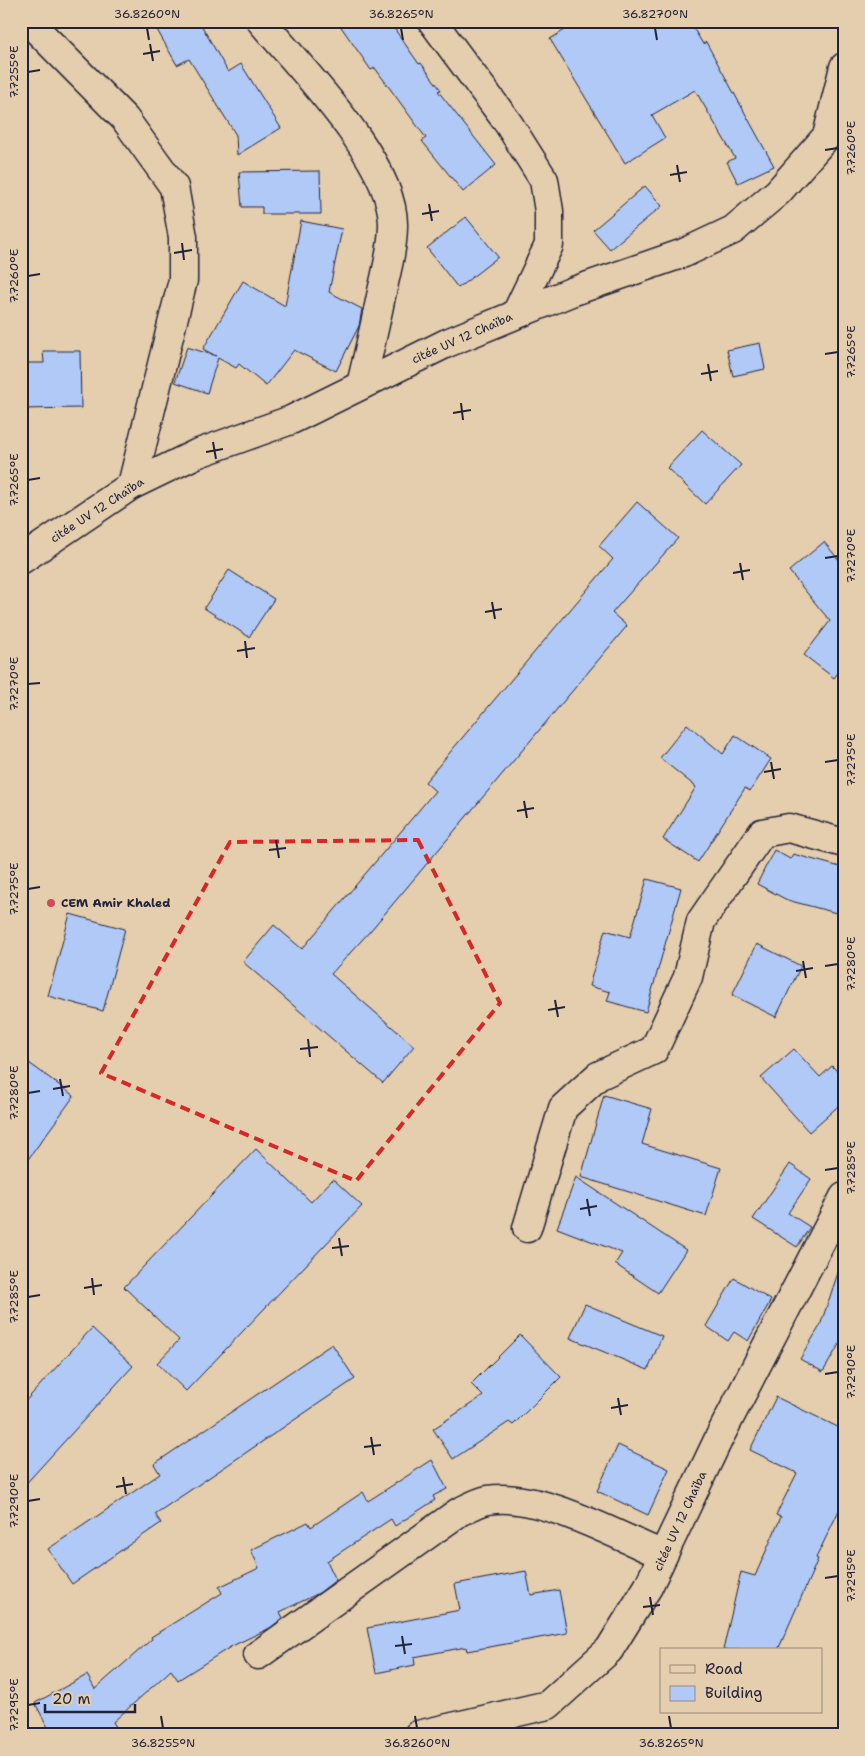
<svg xmlns="http://www.w3.org/2000/svg" width="865" height="1756" viewBox="0 0 865 1756" font-family="'Shantell Sans',sans-serif">
<style>
.building{fill:#b0c9f7;stroke:#22223b}
.lines{fill:none;stroke-linecap:round;stroke-linejoin:round}
.minor-casing{stroke:#22223b;stroke-width:31}
.minor{stroke:#e5cead;stroke-width:28}
.marked{fill:none;stroke:#d62828;stroke-width:4;stroke-dasharray:10 6;stroke-linejoin:round}
.ticks{fill:none;stroke:#22223b;stroke-width:2}
.poi-dot{fill:#d1495b;stroke:#e5cead;stroke-width:2}
.labels{text-anchor:middle;stroke-width:4;stroke-linejoin:round;paint-order:stroke}
.street-label{font-size:12px;fill:#22223b;stroke:#e5cead}
.poi-label{font-size:12px;font-weight:bold;fill:#22223b;stroke:#e5cead;text-anchor:start}
.neatline{fill:none;stroke:#22223b;stroke-width:2}
.ticks-label{font-size:12px;text-anchor:middle;fill:#22223b}
</style>
<rect width="100%" height="100%" fill="#e5cead"/>
<filter id="ink" filterUnits="userSpaceOnUse"><feTurbulence type="fractalNoise" baseFrequency=".02" numOctaves="2"/><feDisplacementMap in="SourceGraphic" scale="10" xChannelSelector="R" yChannelSelector="G"/><feConvolveMatrix kernelMatrix="1 2 1 2 8 2 1 2 1" color-interpolation-filters="sRGB"/></filter>
<g filter="url(#ink)">
<g class="building">
<path d="M152,21H199L228,72L241,64L281,128L237,155L236,135L189,59L177,65Z"/>
<path d="M337,21H389L419,64L421,63L441,90L438,91L496,165L463,192L422,141L426,138L375,68L371,70Z"/>
<path d="M580,21H689L703,44L706,42L774,166L738,183L727,162L735,158L695,90L652,115L665,138L625,163L550,39Z"/>
<path d="M320,171L321,214H262V207H242L239,172Z"/>
<path d="M645,186L662,206L610,249L593,230Z"/>
<path d="M466,217L498,257L458,288L427,248Z"/>
<path d="M301,221L342,229L329,292L362,309L359,326L336,371L294,350L266,386L239,364L236,368L218,358L207,393L175,382L187,347L216,356L203,349L243,281L285,306Z"/>
<path d="M760,343L765,369L733,376L727,350Z"/>
<path d="M43,351H80L81,408L21,409V363H44Z"/>
<path d="M702,430L741,465L705,504L667,468Z"/>
<path d="M637,502L678,538L612,613L627,626L371,930L331,974L414,1046L383,1083L243,962L274,925L302,949L435,791L425,782L613,559L599,546Z"/>
<path d="M824,542L844,566V665L834,678L804,655L830,621L789,571Z"/>
<path d="M229,570L274,599L249,637L204,608Z"/>
<path d="M687,724L723,754L735,735L771,759L750,791L745,788L698,862L663,839L696,787L660,758Z"/>
<path d="M774,850L790,859L793,854L844,868V915L787,900L757,884Z"/>
<path d="M647,879L681,888L646,1012L607,1001L610,992L589,986L605,930L630,937Z"/>
<path d="M70,914L125,929L103,1011L48,996Z"/>
<path d="M757,944L801,966L776,1017L732,995Z"/>
<path d="M794,1049L820,1077L832,1066L844,1078V1101L809,1132L761,1078Z"/>
<path d="M21,1057L74,1096L21,1169Z"/>
<path d="M604,1095L652,1109L642,1144L721,1168L706,1216L581,1177Z"/>
<path d="M256,1149L311,1202L333,1179L362,1206L186,1391L157,1363L179,1340L124,1287Z"/>
<path d="M790,1164L811,1179L788,1213L810,1227L797,1247L753,1219Z"/>
<path d="M576,1177L686,1250L658,1293L615,1264L622,1253L557,1228Z"/>
<path d="M840,1267L844,1268V1336L823,1372L800,1359L820,1326Z"/>
<path d="M734,1278L771,1300L748,1341L734,1332L728,1341L706,1326Z"/>
<path d="M585,1304L662,1336L648,1370L570,1338Z"/>
<path d="M92,1328L133,1366L21,1489V1406Z"/>
<path d="M520,1335L561,1377L513,1425L509,1422L453,1459L433,1429L483,1396L471,1384Z"/>
<path d="M332,1344L355,1379L155,1514L161,1523L72,1584L48,1549L160,1474L154,1464Z"/>
<path d="M776,1397L844,1430V1500L816,1558L818,1559L778,1650H723L741,1572L755,1576L781,1517L776,1515L797,1473L750,1450Z"/>
<path d="M618,1445L669,1469L648,1515L597,1491Z"/>
<path d="M432,1460L447,1489L433,1496L435,1500L395,1526L391,1519L327,1561L336,1580L319,1593L280,1612L283,1618L270,1628L232,1646L178,1680L171,1670L113,1722L116,1727L102,1735H52L35,1703L87,1675L95,1689L152,1639L151,1637L222,1593L219,1587L259,1568L251,1550L308,1522L311,1527L363,1492L368,1501Z"/>
<path d="M526,1571L531,1595L559,1590L567,1633L467,1651L466,1647L414,1657L415,1665L376,1673L367,1628L460,1610L455,1584Z"/>
</g>
<g class="lines">
<g class="minor-casing">
<g id="minor">
<path d="M28,21L125,119L174,187L183,237V280L132,485"/>
<path d="M261,21C301,69 394,162 393,225C393,249 386,273 381,296C375,326 368,355 361,385"/>
<path d="M432,21L508,123L544,180L549,211V245L516,314"/>
<path d="M21,560L132,485L196,454L291,420L447,343L571,292L684,253L733,230L778,192L827,136L844,67"/>
<path d="M527,1228L563,1108L598,1076L654,1050L688,977L701,921L762,833L789,828L844,843"/>
<path d="M258,1655L459,1512C468,1508 478,1502 488,1500C538,1491 617,1536 663,1555"/>
<path d="M418,1735L548,1705L609,1650L648,1587L719,1438L844,1197"/>
</g>
</g>
<use href="#minor" class="minor"/>
</g>
</g>
<path class="marked" d="M418,840L500,1003L356,1181L101,1073L230,842Z"/>
<path class="ticks" d="M147,28L149,40M401,28L403,40M655,28L657,40M150,44L153,61M143,54L160,51M28,72L40,70M825,150L838,148M677,165L680,182M670,175L687,172M429,204L432,221M422,214L439,211M182,243L184,260M174,253L192,250M28,276L40,274M825,354L838,352M708,364L711,381M701,374L718,371M461,403L463,420M453,413L471,410M213,442L216,459M206,452L223,449M28,480L40,478M825,558L838,556M740,563L743,580M733,573L750,570M492,602L495,619M485,612L502,609M245,641L247,658M237,651L255,648M28,684L40,683M771,762L774,779M825,762L838,760M764,772L781,769M524,801L527,818M517,811L534,808M276,840L279,858M269,850L286,848M28,889L40,887M803,961L806,978M825,966L838,964M796,971L813,968M555,1000L558,1017M548,1010L565,1007M308,1039L310,1057M300,1049L318,1047M60,1079L63,1096M53,1089L70,1086M28,1093L40,1091M825,1170L838,1168M587,1199L590,1216M580,1209L597,1206M339,1238L342,1256M332,1248L349,1246M92,1278L94,1295M84,1288L102,1285M28,1297L40,1295M825,1374L838,1372M618,1398L621,1415M611,1408L628,1405M371,1437L374,1455M364,1447L381,1445M123,1477L126,1494M116,1487L133,1484M28,1501L40,1499M825,1578L838,1576M650,1597L653,1615M643,1607L660,1605M402,1636L405,1654M395,1646L412,1644M28,1705L40,1703M161,1716L163,1728M415,1716L417,1728M669,1716L671,1728"/>
<circle class="poi-dot" cx="51" cy="903" r="5"/>
<g class="labels">
<g class="street-label">
<text transform="translate(462 338) rotate(-24)" y="4">citée UV 12 Chaïba</text>
<text transform="translate(97 510) rotate(-33)" y="4">citée UV 12 Chaïba</text>
<text transform="translate(680 1521) rotate(-65)" y="4">citée UV 12 Chaïba</text>
</g>
<g class="poi-label">
<text x="61" y="907">CEM Amir Khaled</text>
</g>
</g>
<rect width="865" height="1756" fill="none" stroke="#e5cead" stroke-width="55"/>
<rect x="660" y="1648" width="162" height="65" fill="#e5cead" stroke="#97897f"/>
<rect x="670" y="1665" width="25" height="8" fill="#e5cead" stroke="#97897f"/>
<text x="705" y="1674" font-size="15" fill="#22223b">Road</text>
<rect x="670" y="1686" width="25" height="15" fill="#b0c9f7" stroke="#97897f"/>
<text x="705" y="1698" font-size="15" fill="#22223b">Building</text>
<path d="M45 1704v8h90v-8" fill="none" stroke="#22223b" stroke-width="2.5"/>
<text x="52" y="1704" font-size="15" fill="#22223b" stroke="#e5cead" stroke-width="4" paint-order="stroke">20 m</text>
<rect x="28" y="28" width="810" height="1700" class="neatline"/>
<g class="ticks-label">
<text x="147" y="18">36.8260°N</text>
<text x="401" y="18">36.8265°N</text>
<text x="655" y="18">36.8270°N</text>
<text transform="translate(14 72) rotate(-90)" y="4">7.7255°E</text>
<text transform="translate(851 148) rotate(-90)" y="4">7.7260°E</text>
<text transform="translate(14 276) rotate(-90)" y="4">7.7260°E</text>
<text transform="translate(851 352) rotate(-90)" y="4">7.7265°E</text>
<text transform="translate(14 480) rotate(-90)" y="4">7.7265°E</text>
<text transform="translate(851 556) rotate(-90)" y="4">7.7270°E</text>
<text transform="translate(14 684) rotate(-90)" y="4">7.7270°E</text>
<text transform="translate(851 760) rotate(-90)" y="4">7.7275°E</text>
<text transform="translate(14 889) rotate(-90)" y="4">7.7275°E</text>
<text transform="translate(851 964) rotate(-90)" y="4">7.7280°E</text>
<text transform="translate(14 1093) rotate(-90)" y="4">7.7280°E</text>
<text transform="translate(851 1168) rotate(-90)" y="4">7.7285°E</text>
<text transform="translate(14 1297) rotate(-90)" y="4">7.7285°E</text>
<text transform="translate(851 1372) rotate(-90)" y="4">7.7290°E</text>
<text transform="translate(14 1501) rotate(-90)" y="4">7.7290°E</text>
<text transform="translate(851 1576) rotate(-90)" y="4">7.7295°E</text>
<text transform="translate(14 1705) rotate(-90)" y="4">7.7295°E</text>
<text x="163" y="1747">36.8255°N</text>
<text x="417" y="1747">36.8260°N</text>
<text x="671" y="1747">36.8265°N</text>
</g>
</svg>
